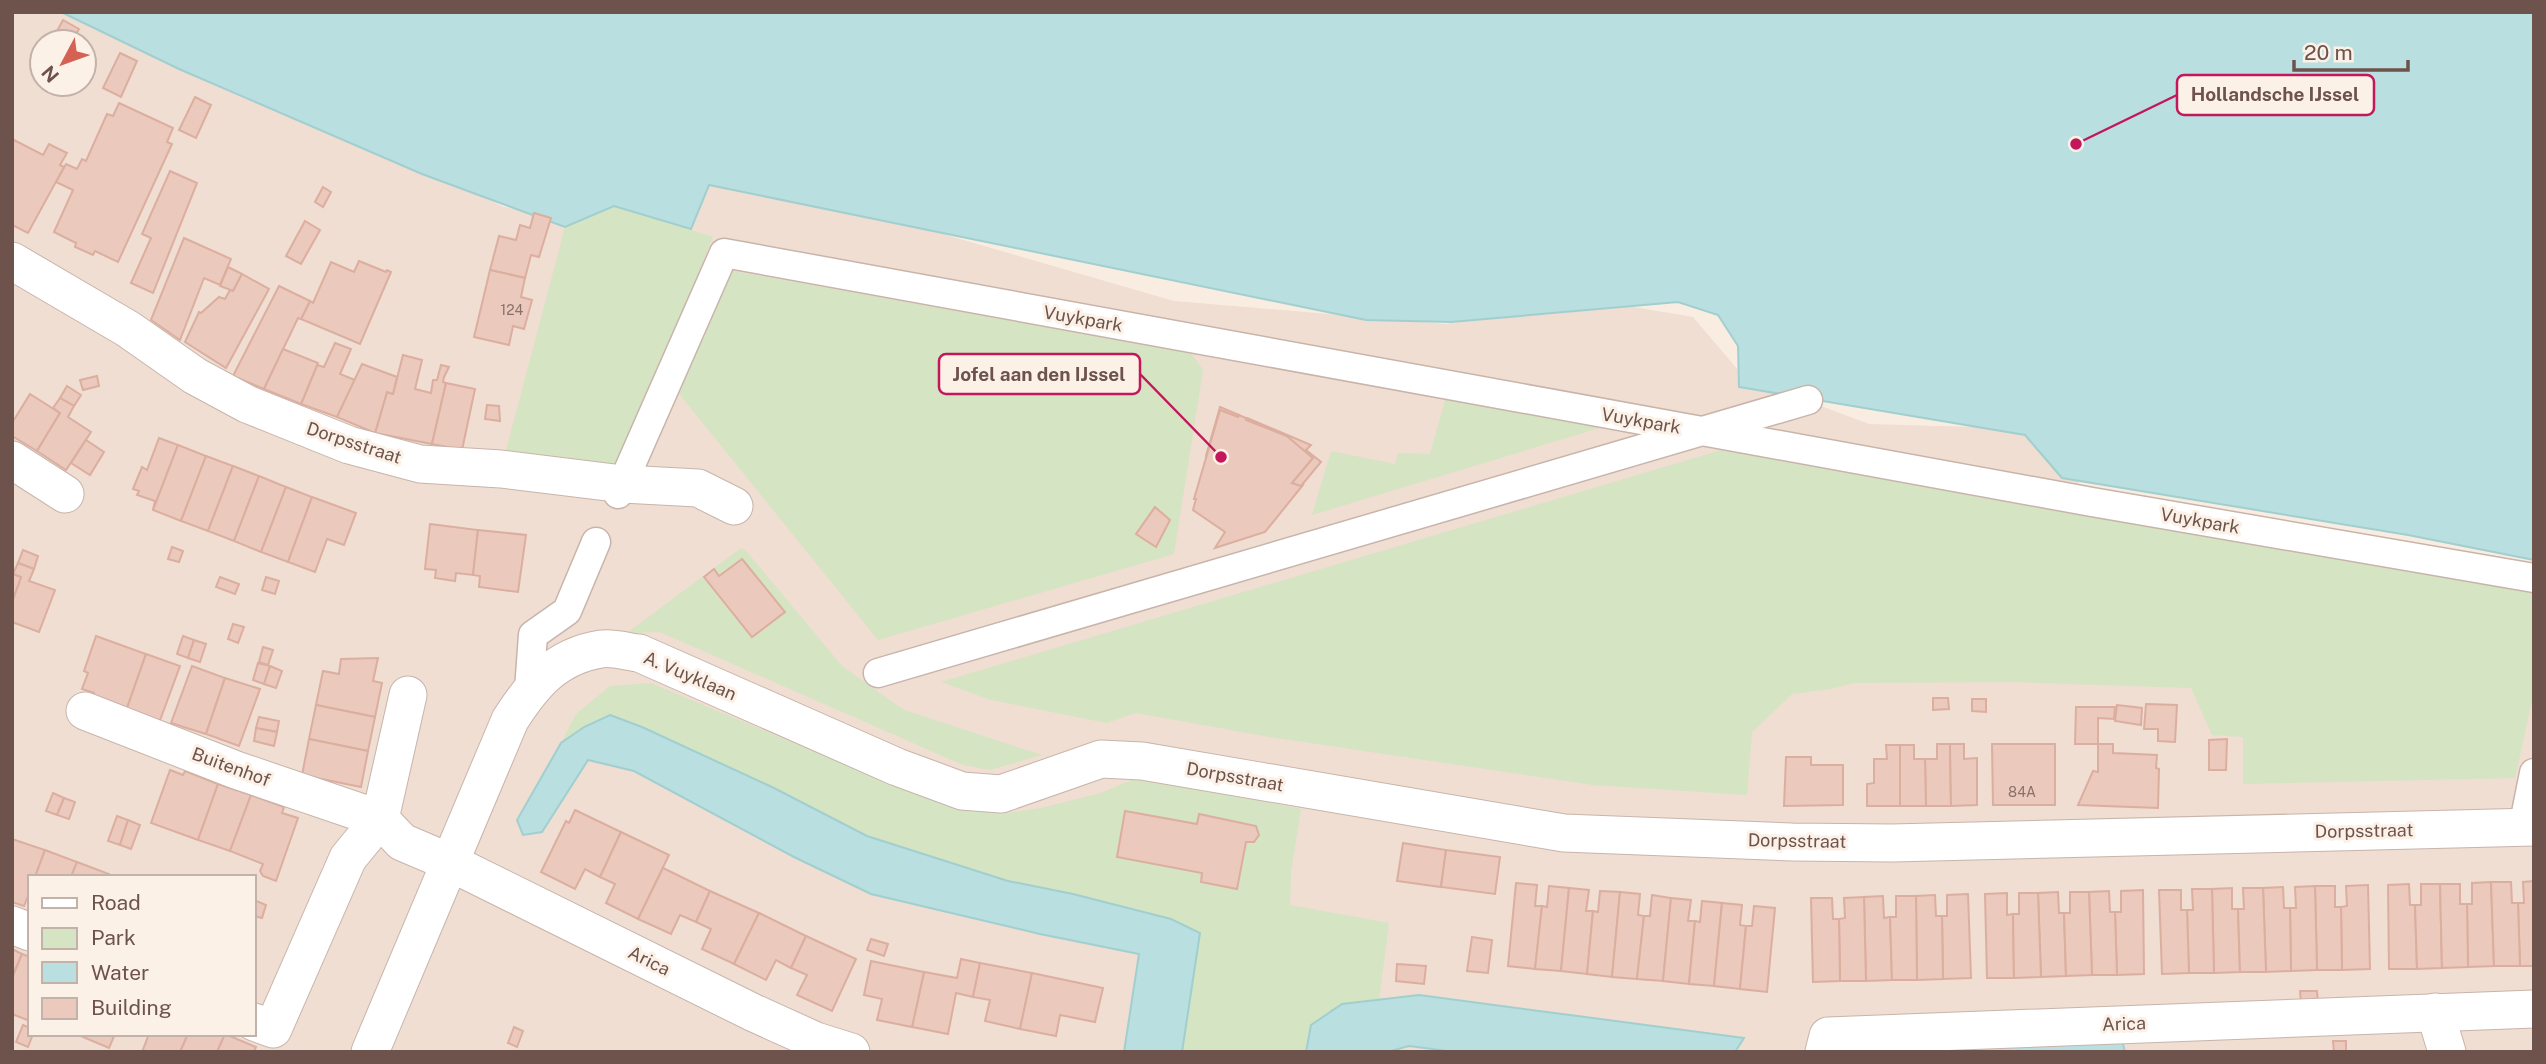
<svg xmlns="http://www.w3.org/2000/svg" width="2546" height="1064" viewBox="0 0 2546 1064" font-family="'Public Sans',sans-serif">
<style>
.residential{fill:#efded1;fill-rule:evenodd}
.green{fill:#d5e4c2}
.water{fill:#b9dfe0;stroke:#a1cfd0;stroke-width:2}
.building{fill:#ebc9bd;stroke:#dcae9f;stroke-width:2}
.lines{fill:none;stroke-linecap:round;stroke-linejoin:round}
.pedestrian-casing{stroke:#c8b4ab;stroke-width:31}
.minor-casing{stroke:#c8b4ab;stroke-width:39}
.pedestrian{stroke:#fff;stroke-width:28}
.minor{stroke:#fff;stroke-width:37}
.labels{text-anchor:middle;stroke-width:6;stroke-linejoin:round;paint-order:stroke}
.number-label{font-size:14px;fill:#8c7068}
.street-label{font-size:18px;fill:#6d534c;stroke:#fcf1e7}
.leader{fill:none;stroke:#c2185b;stroke-width:2.5}
.callout-dot{fill:#c2185b;stroke:#fcf1e7;stroke-width:2.5}
.callout{fill:#fcf1e7;stroke:#c2185b;stroke-width:2.5}
.callout-label{font-size:19px;text-anchor:middle;font-weight:bold;fill:#6d534c}
</style>
<rect width="100%" height="100%" fill="#f9ede2"/>
<path class="residential" d="M12,12H90L504,207L604,225L652,183L677,213L725,171L1174,301L1446,324L1593,300L1693,317L1744,377L1869,424L2042,429L2092,502L2534,578V1052H12ZM42,42H84V84H42ZM30,877H254V1034H30Z"/>
<g class="green">
<path d="M614,206L713,237L618,469L505,454L565,227Z"/>
<path d="M727,270L1191,353L1203,370L1174,554L878,640L677,391Z"/>
<path d="M1446,397L1619,422L1312,515L1331,451L1395,464L1398,453L1430,454Z"/>
<path d="M1728,448L2534,591V692L2515,778L2243,784V737L2212,735L2191,688L2013,682L1854,683L1831,689L1792,694L1752,732L1747,795L1593,785L1270,737L1136,713L1107,723L991,700L941,682Z"/>
<path d="M741,548L747,552L842,666L904,710L1042,755L990,770L963,765L660,632L627,633Z"/>
<path d="M651,683L870,775L962,809L1002,814L1041,808L1101,793L1141,776L1301,809L1291,872L1290,905L1389,923L1379,1000L1342,1004L1311,1025L1306,1052H1182L1200,933L1171,919L1073,894L1008,881L867,836L774,788L642,727L561,743L576,714L610,686Z"/>
</g>
<g class="water">
<path d="M61,12H2534V560L2408,535L2062,478L2025,435L1739,387L1738,346L1718,315L1678,302L1451,322L1366,320L709,185L691,229L614,206L565,227L422,174L179,69Z"/>
<path d="M610,715L642,727L774,788L867,836L1008,881L1073,894L1171,919L1200,933L1182,1052H1124L1139,954L1040,934L871,894L794,857L634,771L588,760L542,832L523,835L517,820L561,743L584,727Z"/>
<path d="M1419,995L1744,1038L1735,1052H1455L1409,1046L1387,1052H1306L1311,1025L1342,1004Z"/>
<path d="M2110,1037L2123,1044L2125,1052H1975L1977,1045Z"/>
</g>
<g class="building">
<path d="M63,20L79,29L71,42H51Z"/>
<path d="M120,53L137,61L121,97L103,88Z"/>
<path d="M195,97L211,105L196,138L179,130Z"/>
<path d="M119,103L173,128L167,142L172,144L118,262L95,251L93,255L75,247L76,243L54,232L73,190L56,182L66,164L77,169L82,159L86,161L107,114L113,116Z"/>
<path d="M12,139L43,155L49,144L67,153L60,165L64,167L28,233L12,225Z"/>
<path d="M170,171L197,183L153,293L131,283L151,238L142,234Z"/>
<path d="M323,187L331,192L323,207L315,202Z"/>
<path d="M534,213L551,218L539,257L531,255L525,278L490,270L499,236L516,240L520,225L530,228Z"/>
<path d="M305,221L320,230L301,264L286,256Z"/>
<path d="M184,238L231,259L220,285L204,278L180,340L151,320Z"/>
<path d="M359,261L386,272L387,270L391,272L360,344L301,319L310,301L313,303L331,262L354,272Z"/>
<path d="M228,267L242,274L233,291L220,286Z"/>
<path d="M490,270L525,278L521,297L532,300L524,329L513,326L509,345L474,337Z"/>
<path d="M242,274L269,289L226,368L185,342L199,312L201,313L219,297L225,299L230,290L233,291Z"/>
<path d="M279,286L310,301L301,319L298,318L264,389L233,376Z"/>
<path d="M335,343L351,349L340,374L355,380L337,417L301,404L317,365L324,367Z"/>
<path d="M283,349L318,363L301,404L264,389Z"/>
<path d="M403,355L422,360L415,389L431,393L433,380H437L441,365L449,367L444,377L443,382L446,383L432,444L375,433L387,392L393,394Z"/>
<path d="M362,364L397,377L393,394L387,392L375,433L337,417Z"/>
<path d="M97,376L99,386L83,390L80,380Z"/>
<path d="M446,383L475,389L462,450L432,444Z"/>
<path d="M67,386L81,395L74,406L60,398Z"/>
<path d="M30,394L60,413L37,451L12,436V423Z"/>
<path d="M60,398L74,406L68,417L91,432L66,470L37,451L60,413L53,408Z"/>
<path d="M487,405L499,406L500,421L485,419Z"/>
<path d="M1220,407L1239,415L1238,417L1220,410L1208,457L1206,456Z"/>
<path d="M1220,410L1238,417L1239,415L1287,436L1313,458L1292,483L1303,485L1265,532L1215,548L1225,532L1193,510L1196,499H1194Z"/>
<path d="M1247,418L1311,445L1306,450L1321,462L1301,486L1292,483L1313,458L1287,436L1246,420Z"/>
<path d="M159,438L178,445L153,510L155,501L137,495L139,491L133,489L142,467L147,470Z"/>
<path d="M86,440L104,452L90,475L71,463Z"/>
<path d="M178,445L206,456L181,521L153,510Z"/>
<path d="M206,456L233,466L208,531L181,521Z"/>
<path d="M233,466L259,476L234,541L208,531Z"/>
<path d="M259,476L286,487L261,552L234,541Z"/>
<path d="M286,487L312,497L288,562L261,552Z"/>
<path d="M312,497L356,513L344,545L327,539L315,572L288,562Z"/>
<path d="M1155,507L1170,520L1156,547L1136,534Z"/>
<path d="M430,524L478,530L473,575L456,573L455,581L435,578L436,570L425,569Z"/>
<path d="M478,530L526,535L518,592L479,587L480,576L473,575Z"/>
<path d="M172,547L183,551L179,562L168,559Z"/>
<path d="M23,550L38,556L34,569L18,563Z"/>
<path d="M742,559L785,612L752,637L704,577L714,569L719,576Z"/>
<path d="M18,563L34,569L29,581L55,590L39,632L12,622V602L21,577L13,574Z"/>
<path d="M12,574L21,577L12,602Z"/>
<path d="M220,577L239,584L235,594L216,587Z"/>
<path d="M266,577L279,581L275,594L262,590Z"/>
<path d="M233,624L244,627L238,643L228,639Z"/>
<path d="M96,636L146,654L126,711L92,699L94,693L82,689L88,673L84,671Z"/>
<path d="M183,636L194,640L188,658L177,654Z"/>
<path d="M194,640L206,644L200,662L188,658Z"/>
<path d="M263,647L273,650L268,665L259,662Z"/>
<path d="M146,654L180,666L159,723L126,711Z"/>
<path d="M378,658L373,681L382,683L375,717L316,705L323,671L339,674L341,659Z"/>
<path d="M258,663L270,666L264,684L253,680Z"/>
<path d="M192,666L225,678L206,734L171,723Z"/>
<path d="M270,666L282,671L276,688L264,684Z"/>
<path d="M225,678L260,689L239,746L206,734Z"/>
<path d="M1933,698H1948L1949,709L1933,710Z"/>
<path d="M1972,699H1986V712L1972,711Z"/>
<path d="M2146,704L2177,705L2175,742L2158,741V729H2144Z"/>
<path d="M316,705L375,717L368,751L309,739Z"/>
<path d="M2117,705L2142,708L2141,725L2115,721Z"/>
<path d="M2076,707H2115L2114,719L2098,718V744H2075Z"/>
<path d="M259,717L279,721L277,732L256,728Z"/>
<path d="M256,728L277,732L274,746L254,741Z"/>
<path d="M309,739L368,751L361,787L302,775Z"/>
<path d="M2227,739L2226,770H2209V740Z"/>
<path d="M1937,744H1950L1951,806H1926L1925,759H1937Z"/>
<path d="M1950,744H1964V759L1977,758V805L1951,806Z"/>
<path d="M1992,744H2055V805H1993Z"/>
<path d="M2098,744H2113V753L2157,755L2156,768L2159,769L2158,808L2078,805L2093,771L2098,772Z"/>
<path d="M1886,745H1900V806H1867V784L1874,783V759H1887Z"/>
<path d="M1900,745H1914V759H1925L1926,806H1900Z"/>
<path d="M1786,757H1811V765H1843V805L1784,806Z"/>
<path d="M170,770L183,775L185,771L218,784L198,840L151,823Z"/>
<path d="M218,784L251,795L230,851L198,840Z"/>
<path d="M53,793L64,798L57,815L46,811Z"/>
<path d="M251,795L284,807L282,813L298,818L276,881L263,876L260,871L263,864L230,851Z"/>
<path d="M64,798L75,802L69,819L57,815Z"/>
<path d="M575,810L621,832L600,877L585,869L575,889L541,872L566,821L569,823Z"/>
<path d="M1125,811L1197,824L1199,814L1256,826L1259,835L1254,842H1246L1237,889L1201,882L1202,873L1117,857Z"/>
<path d="M117,816L128,820L120,845L108,841Z"/>
<path d="M128,820L140,825L131,849L120,845Z"/>
<path d="M621,832L669,855L638,919L606,903L615,884L600,877Z"/>
<path d="M12,839L45,850L35,877H30V891L24,906L12,902Z"/>
<path d="M1403,843L1446,850L1441,887L1397,881Z"/>
<path d="M45,850L77,862L71,877H35Z"/>
<path d="M1446,850L1500,857L1495,894L1441,887Z"/>
<path d="M77,862L109,874L108,877H71Z"/>
<path d="M663,868L710,891L696,922L680,915L671,934L638,919Z"/>
<path d="M2534,881V966H2520L2518,903H2524L2523,882Z"/>
<path d="M2491,882L2494,966L2468,967L2467,904H2472V883Z"/>
<path d="M2491,882H2511L2512,903H2518L2520,966H2494Z"/>
<path d="M1516,883L1537,885L1535,906H1542L1535,969L1508,966Z"/>
<path d="M2409,884L2410,905H2415L2417,969H2389L2388,885Z"/>
<path d="M2421,884H2440L2442,968L2417,969L2415,905H2421Z"/>
<path d="M2440,884H2460V904H2467L2468,967L2442,968Z"/>
<path d="M2368,885L2370,969L2342,970L2341,907L2347,906L2346,886Z"/>
<path d="M1549,886L1569,888L1561,971L1535,969L1542,906L1547,907Z"/>
<path d="M2315,886H2335V907H2341L2342,970H2317Z"/>
<path d="M2315,886L2317,970L2291,971L2290,908H2296L2295,887Z"/>
<path d="M2283,887L2284,908H2290L2291,971L2266,972L2263,888Z"/>
<path d="M1569,888L1589,890L1586,911H1593L1587,974L1561,971Z"/>
<path d="M2232,888V909H2238L2240,972L2214,973L2212,889Z"/>
<path d="M2243,888H2263L2266,972H2240L2238,909H2244Z"/>
<path d="M2192,889H2212L2214,973H2189L2187,910H2193Z"/>
<path d="M2143,890L2144,974L2117,975L2115,912H2121V891Z"/>
<path d="M2159,890H2181V910H2187L2189,973L2162,974Z"/>
<path d="M710,891L759,913L734,964L702,949L711,929L696,922Z"/>
<path d="M1600,891L1620,892L1612,977L1587,974L1593,911L1598,912Z"/>
<path d="M2109,891L2110,912H2115L2117,975H2092L2089,892Z"/>
<path d="M1620,892L1640,894L1638,915L1644,916L1637,979L1612,977Z"/>
<path d="M2058,892L2059,913H2064L2066,976L2041,977L2038,893Z"/>
<path d="M2070,892H2089L2092,975L2066,976L2064,913H2070Z"/>
<path d="M2007,893V915L2013,914L2014,978H1987L1985,894Z"/>
<path d="M2019,893H2038L2041,977L2014,978L2013,914H2019Z"/>
<path d="M1968,894L1971,978L1943,979L1942,916H1947V895Z"/>
<path d="M1652,895L1671,898L1663,981L1637,979L1644,916H1650Z"/>
<path d="M1935,895L1936,916H1942L1943,979L1917,980L1916,896Z"/>
<path d="M1883,896L1884,918L1890,917L1892,980L1866,981L1864,897Z"/>
<path d="M1896,896H1916L1917,980H1892L1890,917H1896Z"/>
<path d="M1864,897L1866,981H1840L1839,919L1845,918L1844,898Z"/>
<path d="M1671,898L1691,900L1688,921H1695L1689,984L1663,981Z"/>
<path d="M1811,898H1832L1833,919H1839L1840,981L1813,982Z"/>
<path d="M254,900L266,905L262,918L254,916Z"/>
<path d="M1702,901L1722,903L1714,986L1689,984L1695,921L1700,922Z"/>
<path d="M1722,903L1742,905L1740,925L1746,926L1740,989L1714,986Z"/>
<path d="M1754,906L1775,908L1767,992L1740,989L1746,926H1752Z"/>
<path d="M759,913L806,936L791,968L776,960L766,980L734,964Z"/>
<path d="M806,936L856,959L832,1011L797,995L807,975L791,968Z"/>
<path d="M1472,937L1492,940L1488,973L1467,971Z"/>
<path d="M871,939L888,944L884,956L867,950Z"/>
<path d="M12,949L22,954L12,978Z"/>
<path d="M22,954L30,957V1021L12,1014V978Z"/>
<path d="M961,959L980,963L973,997L956,993L948,1034L912,1027L924,972L957,978Z"/>
<path d="M871,961L924,972L912,1027L877,1020L882,999L864,995Z"/>
<path d="M980,963L1032,973L1020,1029L985,1021L990,1000L973,997Z"/>
<path d="M1397,964L1426,966L1424,984L1396,981Z"/>
<path d="M1032,973L1103,988L1095,1022L1060,1015L1056,1036L1020,1029Z"/>
<path d="M2300,991H2317L2318,1002H2301Z"/>
<path d="M23,1025L30,1028V1034H33L28,1047L16,1042Z"/>
<path d="M514,1027L523,1031L517,1047L508,1043Z"/>
<path d="M76,1034H115L109,1048Z"/>
<path d="M149,1034H188L180,1052H142Z"/>
<path d="M188,1034H225L217,1052H180Z"/>
<path d="M225,1034L256,1047L254,1052H217Z"/>
<path d="M2333,1041H2346V1052H2334Z"/>
</g>
<g class="lines">
<g class="pedestrian-casing">
<g id="pedestrian">
<path d="M618,494L724,253L2092,502L2534,578"/>
<path d="M878,673L1808,400"/>
<path d="M529,690L533,635L567,611L596,542"/>
<path d="M2523,828L2534,773"/>
</g>
</g>
<g class="minor-casing">
<g id="minor">
<path d="M12,261L128,329L195,376L247,404L349,445L420,464L501,469L623,484L698,488L734,506"/>
<path d="M12,460L65,494"/>
<path d="M85,711L236,770L380,819L402,842L449,862L754,1013L816,1041L851,1052"/>
<path d="M12,925L30,932"/>
<path d="M2435,1012L2447,1052"/>
<path d="M254,1022L273,1029L348,858L380,819L408,695"/>
<path d="M370,1052L510,720C533,684 556,656 601,649C613,647 628,652 639,653L897,767L962,791L1001,794L1101,759L1142,761L1564,833L1792,842L1892,843L2534,827"/>
<path d="M1824,1052L1828,1036L2534,1009"/>
</g>
</g>
<use href="#pedestrian" class="pedestrian"/>
<use href="#minor" class="minor"/>
</g>
<g class="labels">
<g class="number-label">
<text x="512" y="315">124</text>
<text x="2022" y="797">84A</text>
</g>
<g class="street-label">
<text transform="translate(1083 319) rotate(10)" y="6">Vuykpark</text>
<text transform="translate(1641 421) rotate(10)" y="6">Vuykpark</text>
<text transform="translate(354 443) rotate(18)" y="6">Dorpsstraat</text>
<text transform="translate(2200 521) rotate(10)" y="6">Vuykpark</text>
<text transform="translate(690 676) rotate(23)" y="6">A. Vuyklaan</text>
<text transform="translate(231 767) rotate(20)" y="6">Buitenhof</text>
<text transform="translate(1235 777) rotate(10)" y="6">Dorpsstraat</text>
<text transform="translate(2364 831) rotate(-1)" y="6">Dorpsstraat</text>
<text transform="translate(1797 841) rotate(1)" y="6">Dorpsstraat</text>
<text transform="translate(649 961) rotate(26)" y="6">Arica</text>
<text transform="translate(2124 1024) rotate(-2)" y="6">Arica</text>
</g>
</g>
<path class="leader" d="M2076 144L2177 95M1221 457L1140 374"/>
<g class="callout-dot">
<circle cx="2076" cy="144" r="7"/>
<circle cx="1221" cy="457" r="7"/>
</g>
<g class="callout">
<rect x="2177" y="75" width="197" height="40" rx="7"/>
<rect x="939" y="354" width="201" height="40" rx="7"/>
</g>
<g class="callout-label">
<text x="2275" y="101">Hollandsche IJssel</text>
<text x="1039" y="381">Jofel aan den IJssel</text>
</g>
<rect width="2546" height="1064" fill="none" stroke="#6d534c" stroke-width="28"/>
<rect x="28" y="875" width="228" height="161" fill="#fcf1e7" stroke="#c3b2a9" stroke-width="2"/>
<rect x="42" y="898" width="35" height="10" fill="#ffffff" stroke="#c3b2a9" stroke-width="2"/>
<text x="91" y="910" font-size="21" fill="#6d534c">Road</text>
<rect x="42" y="928" width="35" height="21" fill="#d5e4c2" stroke="#c3b2a9" stroke-width="2"/>
<text x="91" y="945" font-size="21" fill="#6d534c">Park</text>
<rect x="42" y="962" width="35" height="21" fill="#b9dfe0" stroke="#c3b2a9" stroke-width="2"/>
<text x="91" y="980" font-size="21" fill="#6d534c">Water</text>
<rect x="42" y="998" width="35" height="21" fill="#ebc9bd" stroke="#c3b2a9" stroke-width="2"/>
<text x="91" y="1015" font-size="21" fill="#6d534c">Building</text>
<g transform="translate(63 63) rotate(229)"><circle r="33" fill="#fcf1e7" stroke="#c3b2a9" stroke-width="2"/>
<path d="M0-5L12 26L0 18L-12 26Z" fill="#d56054"/>
<text y="-10" font-size="19" font-weight="bold" text-anchor="middle" fill="#6d534c">N</text>
</g>
<path d="M2294 60v10h114v-10" fill="none" stroke="#6d534c" stroke-width="3.5"/>
<text x="2304" y="60" font-size="21" fill="#6d534c" stroke="#fcf1e7" stroke-width="5" paint-order="stroke">20 m</text>
</svg>
